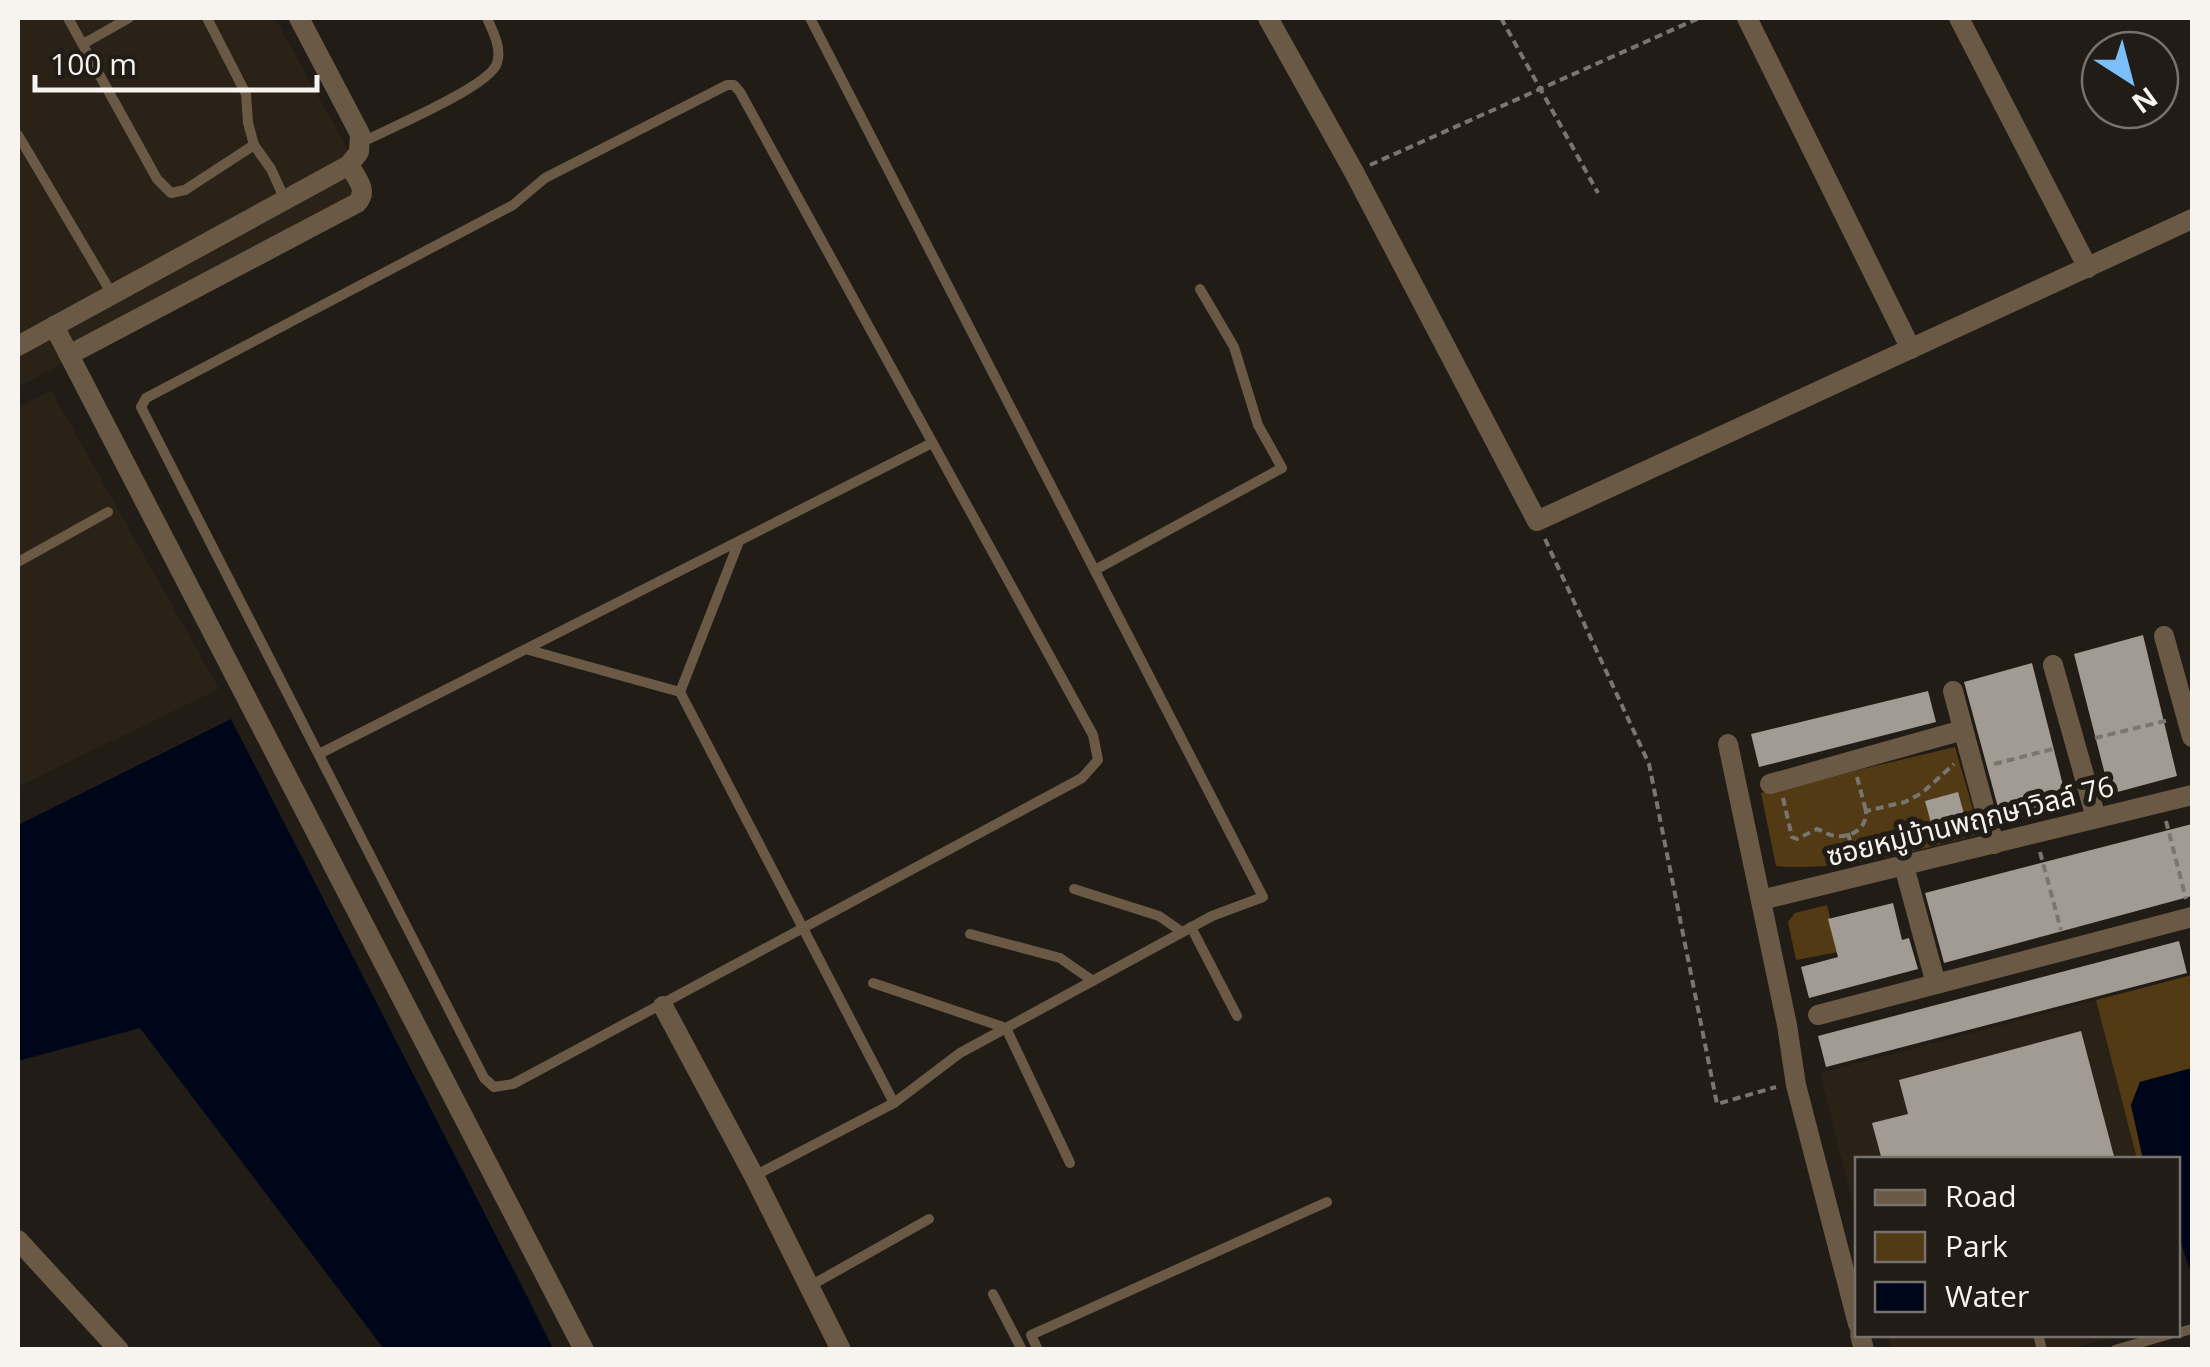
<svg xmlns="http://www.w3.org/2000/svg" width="2210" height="1367" viewBox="0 0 2210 1367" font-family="'Open Sans','Noto Sans Thai',sans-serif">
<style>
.built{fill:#2a2216}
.green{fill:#523a14}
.water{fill:#000619}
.building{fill:#a19b93}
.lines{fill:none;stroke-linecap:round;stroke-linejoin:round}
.path{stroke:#797570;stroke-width:4;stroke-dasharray:8 5;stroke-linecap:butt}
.lane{stroke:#6a5a45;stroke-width:10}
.street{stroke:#6a5a45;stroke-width:20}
.labels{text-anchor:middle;stroke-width:10;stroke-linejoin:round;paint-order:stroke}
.street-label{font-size:28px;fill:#f7f4ef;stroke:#211c16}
</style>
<rect width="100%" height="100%" fill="#211c16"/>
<g class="built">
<path d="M18,18H275L374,197L18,387Z"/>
<path d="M51,390L219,689L18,787V408Z"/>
<path d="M2096,1000L2137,1159L1858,1160L1857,1220L1820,1073Z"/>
<path d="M1887,1335H2120L2066,1350L1891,1349Z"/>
</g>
<g class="green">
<path d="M1955,747L1980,834C1915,851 1844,872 1776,866L1761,793Z"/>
<path d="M1827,905L1838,952L1796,960L1788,922L1795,913Z"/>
<path d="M2192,975V1068L2140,1082L2131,1105L2143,1159H2137L2096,1000Z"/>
</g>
<g class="water">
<path d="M231,719L528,1298L553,1349H384L140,1028L18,1061V825Z"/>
<path d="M2192,1068V1276L2178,1234V1160L2143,1159L2131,1105L2140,1082Z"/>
</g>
<g class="building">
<path d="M2143,635L2177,776L2110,794L2074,654Z"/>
<path d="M2032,663L2068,805L2002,822L1964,682Z"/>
<path d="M1928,691L1936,722L1759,767L1751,734Z"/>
<path d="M1958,792L1967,825L1934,834L1925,801Z"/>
<path d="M2192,824V896L1944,963L1925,893Z"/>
<path d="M1893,903L1902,940L1909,938L1918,969L1809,998L1801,967L1838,957L1828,919Z"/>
<path d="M2179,941L2187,973L1826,1067L1818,1036Z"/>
<path d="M2081,1031L2115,1160H1882L1872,1123L1908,1114L1899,1080Z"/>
</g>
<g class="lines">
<g class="path">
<path d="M1501,18L1598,193"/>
<path d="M1370,165L1699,18"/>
<path d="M1545,539L1649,764L1717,1104L1776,1087"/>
<path d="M2095,738L2169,720"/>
<path d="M1994,764L2057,748"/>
<path d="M1857,777L1866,811"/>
<path d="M1783,798L1792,837L1797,839L1817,829C1823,831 1828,835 1835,836C1852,838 1867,828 1866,811L1905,802L1922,793L1954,764"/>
<path d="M2166,821L2186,899"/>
<path d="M1848,833L1854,857"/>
<path d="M2040,852L2061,930"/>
</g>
<g class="lane">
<path d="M68,18L157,179L171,193L185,190L254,145"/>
<path d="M207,18L246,94L248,123L254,145L271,169L286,202"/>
<path d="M83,44L129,18"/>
<path d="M727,85H734L740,92L1093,735L1098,760L1082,778L513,1084L494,1087L484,1078L141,407L146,398L513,205L545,178Z"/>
<path d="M18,135L112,294"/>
<path d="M360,143C386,130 491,86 497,63C502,48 493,32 487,18"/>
<path d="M18,562L108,512"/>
<path d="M1095,570L1282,468L1258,425L1234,347L1200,289"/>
<path d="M529,650L680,692L894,1103"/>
<path d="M680,692L738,544"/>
<path d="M319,754L932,443"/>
<path d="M1074,889L1159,916L1182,932"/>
<path d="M1191,927L1237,1016"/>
<path d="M970,934L1060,958L1093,981"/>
<path d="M873,983L1006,1028L1070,1163"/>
<path d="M754,1176L894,1103L960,1053L1212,916L1263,897L810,18"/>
<path d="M810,1286L929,1219"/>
<path d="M993,1294L1022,1350"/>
<path d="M2178,1333L2192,1329"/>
<path d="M2038,1334L2042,1350"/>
<path d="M1038,1350L1031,1335L1327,1202"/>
<path d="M2115,1350L2170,1334"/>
</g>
<g class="street">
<path d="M1268,18L1354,172L1537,521L2192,219"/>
<path d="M1747,18L1911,349"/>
<path d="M1959,18L2088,268"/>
<path d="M54,326L584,1350"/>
<path d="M18,346L349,165L359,152L360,134L299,18"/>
<path d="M69,355L357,203C369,190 356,178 349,165"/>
<path d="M2164,636L2192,737"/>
<path d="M2053,665L2096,818"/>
<path d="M1953,691L1994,844"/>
<path d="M1728,744L1787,1025L1796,1085L1858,1324"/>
<path d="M1770,784L1963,730"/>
<path d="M1904,866L1936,984"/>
<path d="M1761,900L2192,795"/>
<path d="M663,1006L754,1176L841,1350"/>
<path d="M1818,1015L2192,917"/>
<path d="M18,1240L119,1350"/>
<path d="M1860,1334L1864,1350"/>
</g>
</g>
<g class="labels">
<g class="street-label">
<text transform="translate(1970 821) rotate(-14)" y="10">ซอยหมู่บ้านพฤกษาวิลล์ 76</text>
</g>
</g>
<rect width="2210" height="1367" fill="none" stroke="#f7f4ef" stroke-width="40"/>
<rect x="1855" y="1157" width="325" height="180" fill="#211c16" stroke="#77726d" stroke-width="2.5"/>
<rect x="1875" y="1190" width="50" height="15" fill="#6a5a45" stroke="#77726d" stroke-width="2.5"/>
<text x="1945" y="1207" font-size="30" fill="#f7f4ef">Road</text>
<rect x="1875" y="1232" width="50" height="30" fill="#523a14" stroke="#77726d" stroke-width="2.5"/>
<text x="1945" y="1257" font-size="30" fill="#f7f4ef">Park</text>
<rect x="1875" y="1282" width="50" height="30" fill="#000619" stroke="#77726d" stroke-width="2.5"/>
<text x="1945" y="1307" font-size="30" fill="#f7f4ef">Water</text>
<g transform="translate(2130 80) rotate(144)"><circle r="48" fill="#211c16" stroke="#77726d" stroke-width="2.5"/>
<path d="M0-8L18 38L0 25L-18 38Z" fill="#7abff8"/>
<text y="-15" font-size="28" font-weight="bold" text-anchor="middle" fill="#f7f4ef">N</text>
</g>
<path d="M35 75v15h282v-15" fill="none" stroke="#f7f4ef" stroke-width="5"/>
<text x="50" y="75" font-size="30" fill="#f7f4ef" stroke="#211c16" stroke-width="8" paint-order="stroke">100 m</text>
</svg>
